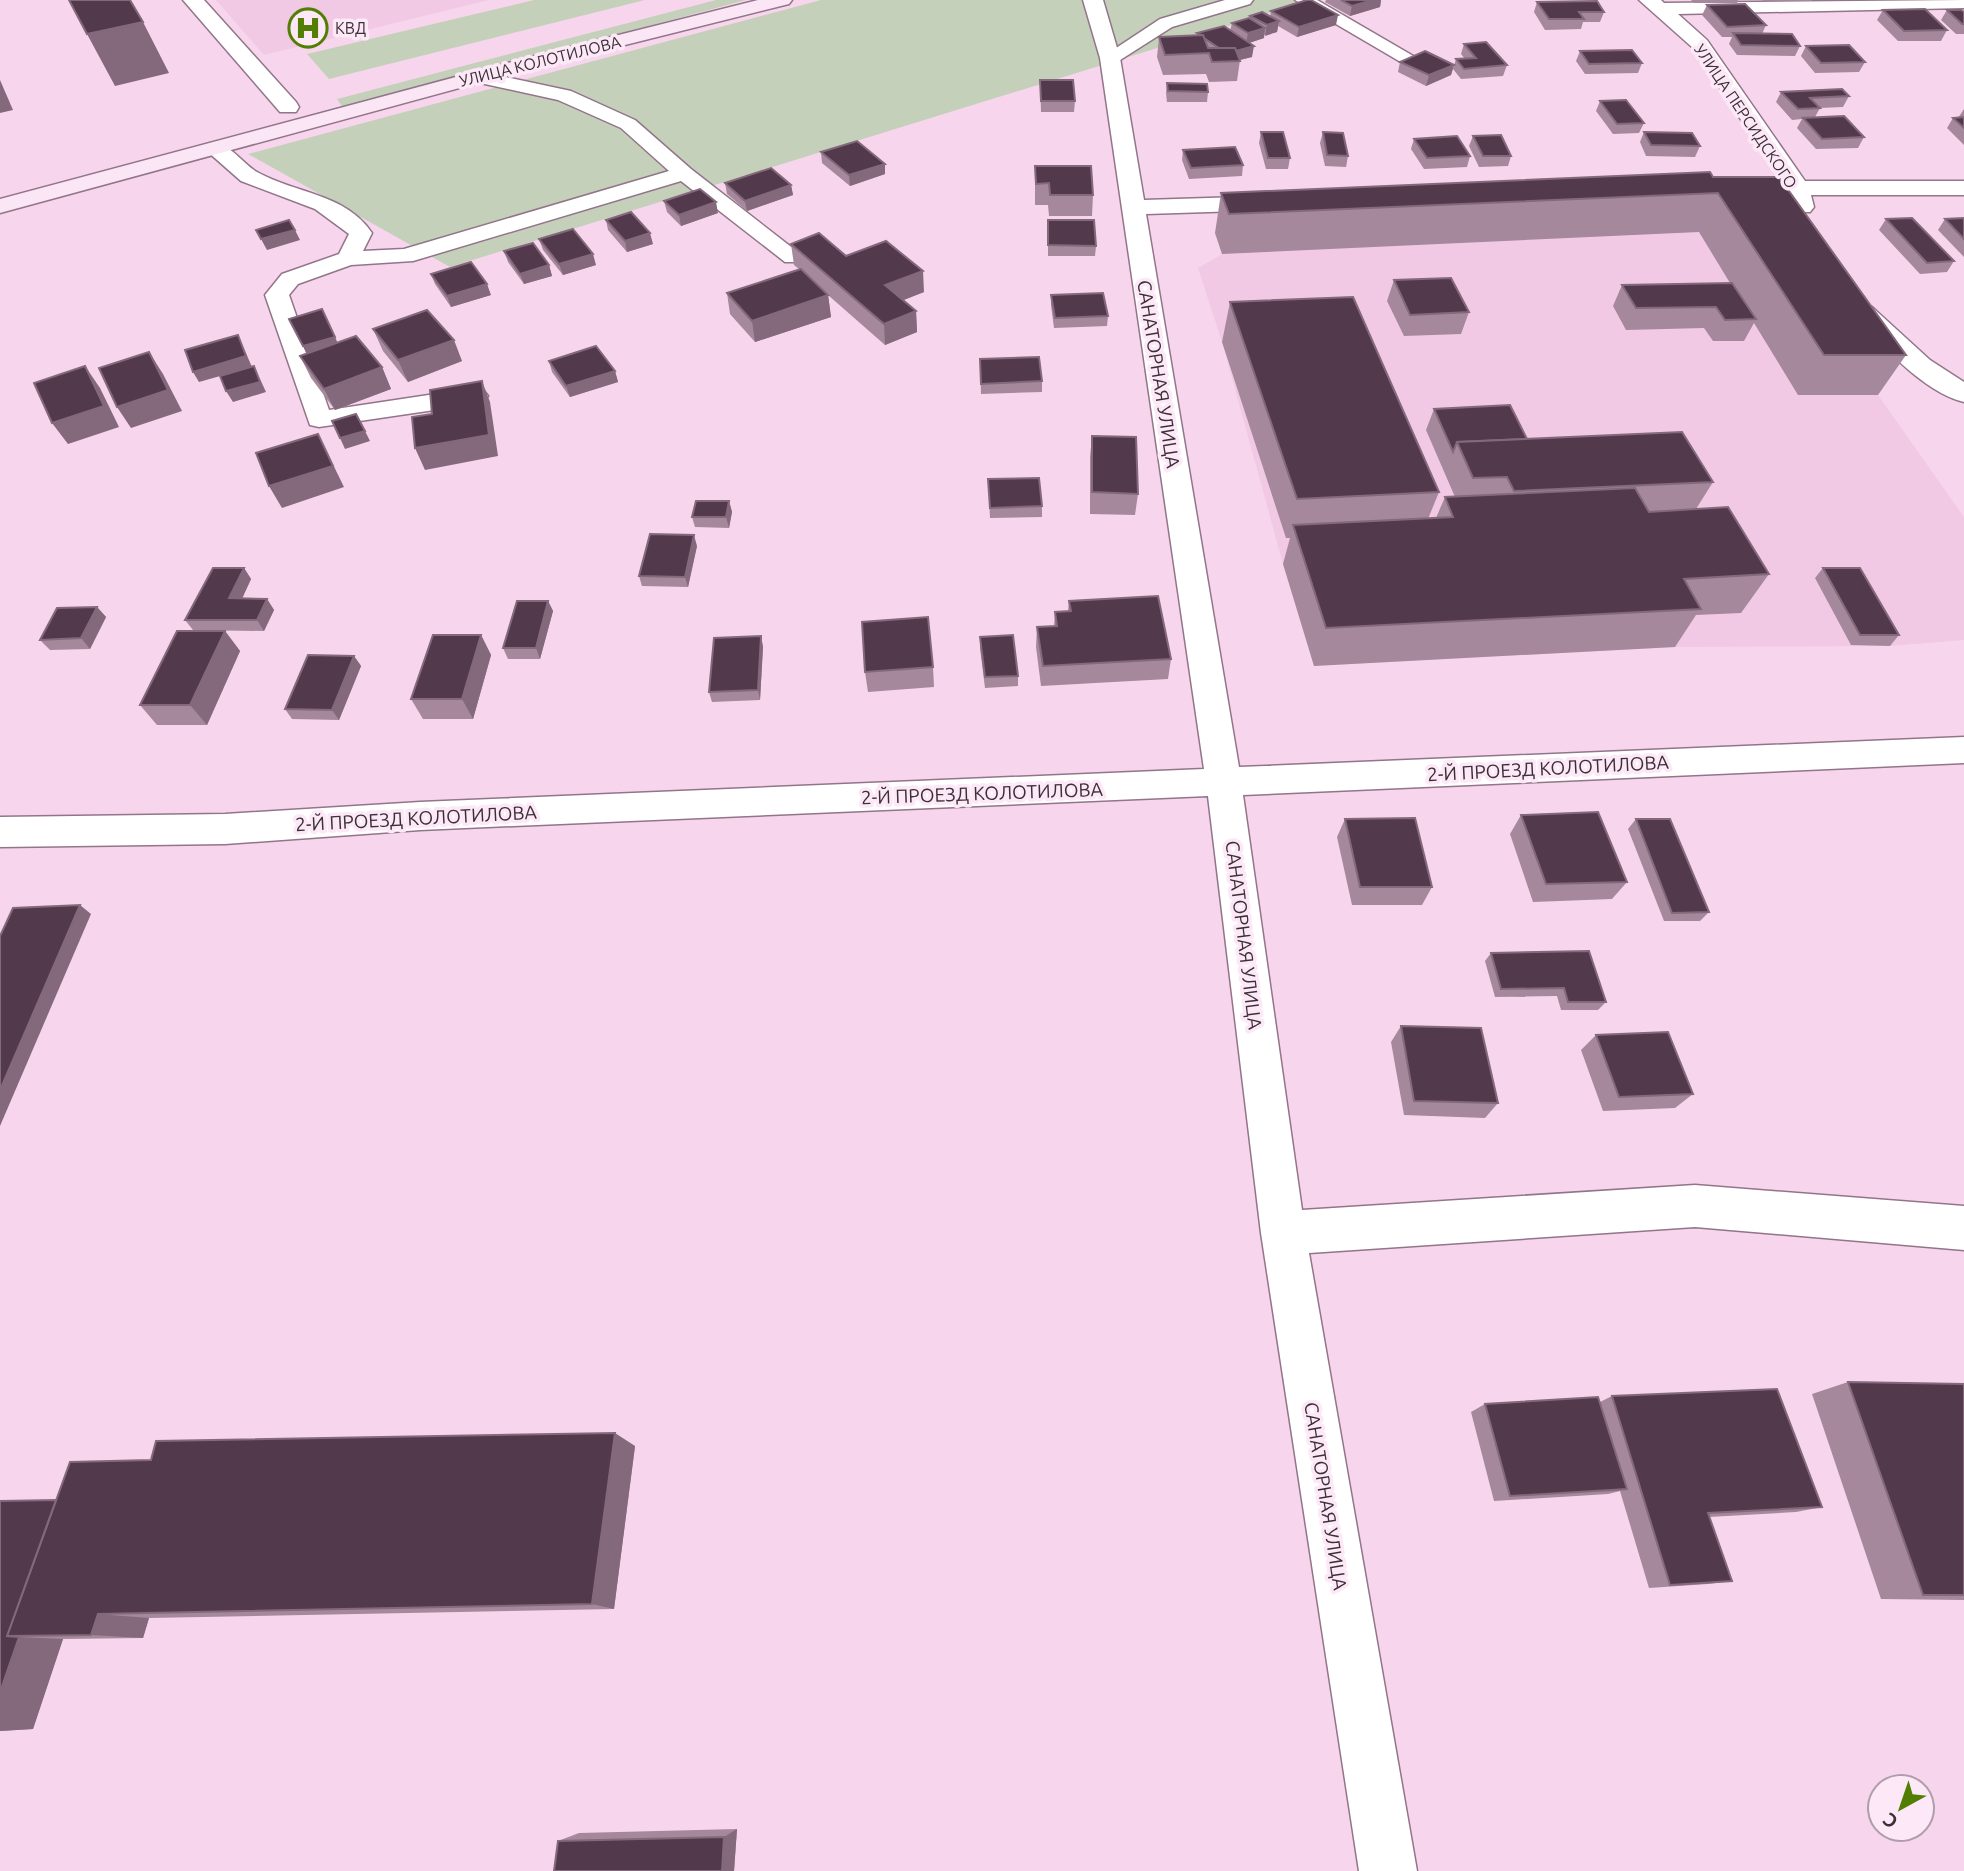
<svg xmlns="http://www.w3.org/2000/svg" width="1964" height="1871" viewBox="0 0 1964 1871" font-family="Ubuntu,sans-serif">
<style>
.built{fill:#f1c9e5}
.green{fill:#c5d0bb}
.lines{fill:none;stroke-linecap:round;stroke-linejoin:round}
.service-casing{stroke:#927589;stroke-width:3}
.minor-casing{stroke:#927589;stroke-width:3}
.secondary-casing{stroke:#927589;stroke-width:3}
.service{fill:#fff;fill-rule:evenodd}
.minor{fill:#fff;fill-rule:evenodd}
.secondary{fill:#fae6f4;fill-rule:evenodd}
.wall{fill:#a5889c}
.shaded-wall{fill:#84687c}
.building{fill:#53394c;stroke:#84687c;stroke-width:2}
.labels{text-anchor:middle;stroke-width:7;stroke-linejoin:round;paint-order:stroke}
.far-poi-label{font-size:16px;fill:#3c3038;stroke:#fce8f6;text-anchor:start}
.far-street-label{font-size:16px;fill:#3c3038;stroke:#fce8f6}
.street-label{font-size:19px;fill:#3c3038;stroke:#fce8f6}
</style>
<rect width="100%" height="100%" fill="#f7d6ed"/>
<g class="built">
<path d="M216,0H489L264,55Z"/>
<path d="M1691,212L1758,216L1878,395L1964,517V640L1890,646L1675,647L1314,666L1283,564L1222,342L1198,268L1222,254L1215,233Z"/>
</g>
<g class="green">
<path d="M534,0H645L329,79L307,54Z"/>
<path d="M716,0H746L343,108L337,99Z"/>
<path d="M821,0H1312L450,267L248,154Z"/>
</g>
<g class="lines">
<g class="service-casing">
<g id="service">
<path d="M1225,0H1253L1250,4L1172,27L1117,62H1103L1101,58L1160,19Z"/>
<path d="M1295,0H1317L1415,57L1413,61H1399Z"/>
<path d="M478,71L571,91L635,120L691,169L804,257L801,262H785L681,181L413,261L351,265L298,284L289,295L329,410L475,388L484,391L488,396L484,401L475,404L319,427L310,425L265,295L282,274L339,254L349,234L315,209L241,181L208,152L205,148L208,144C228,139 241,163 257,172C296,194 345,193 372,233L363,251L404,249L669,171L621,128L558,100L471,81L468,77Z"/>
</g>
</g>
<g class="minor-casing">
<g id="minor">
<path d="M183,0H204L296,102L299,107L296,112H280Z"/>
<path d="M1083,0H1103L1120,58L1144,200L1273,196L1281,198L1285,203L1281,208L1273,210L1146,214L1239,767L1964,737V763L1243,795L1302,1210L1695,1185L1964,1206V1250L1695,1227L1309,1253L1417,1871H1359L1261,1233L1208,796L420,830L225,844L0,847V817L225,814L420,802L1204,769L1100,58Z"/>
<path d="M1639,0H1661L1664,3L1964,0V8L1678,14L1707,40L1805,181H1964V195H1811L1814,207L1810,212H1794L1787,195L1727,193L1723,188L1727,183L1782,181L1693,48Z"/>
<path d="M1863,304L1872,307L1930,360L1964,382V402C1923,392 1884,346 1854,317L1850,312L1854,307Z"/>
</g>
</g>
<g class="secondary-casing">
<path id="secondary" d="M758,0H792L789,4L533,68L0,213V199L519,60Z"/>
</g>
<use href="#service" class="service"/>
<use href="#minor" class="minor"/>
<use href="#secondary" class="secondary"/>
</g>
<g class="wall">
<path d="M1326,0H1381L1380,7L1350,16L1325,2Z"/>
<path d="M1691,0H1738L1737,3H1694Z"/>
<path d="M1762,0H1812V1H1763Z"/>
<path d="M1537,2L1604,12L1600,22H1583L1581,29L1545,30L1534,12Z"/>
<path d="M1707,5L1766,25L1762,34L1800,46L1795,56L1737,55L1729,44L1732,37H1722L1702,15Z"/>
<path d="M1883,10L1947,30L1941,41H1898L1877,20Z"/>
<path d="M1947,10L1964,12V34H1956L1941,20Z"/>
<path d="M1271,11L1336,25L1297,37L1278,26L1277,32L1264,35V38L1249,43L1252,57L1240,60L1237,81L1209,82L1206,74L1163,75L1157,57L1159,37L1197,35V33L1230,31L1232,23L1250,19V16L1270,17Z"/>
<path d="M1464,44L1507,65L1503,76L1461,79L1453,69L1456,59H1465L1461,54Z"/>
<path d="M1806,46L1865,62L1859,72L1815,73L1801,56Z"/>
<path d="M1580,51L1642,63L1638,73L1585,74L1576,61Z"/>
<path d="M1400,62L1454,65L1451,75L1426,86L1398,72Z"/>
<path d="M1040,80L1075,101L1074,112H1041Z"/>
<path d="M1167,83L1208,92L1207,102H1167L1166,93Z"/>
<path d="M1781,92L1849,96L1843,107L1820,108L1815,117L1864,137L1858,148L1816,149L1797,128L1802,119L1792,120L1776,102Z"/>
<path d="M1600,101L1644,123L1639,133L1613,134L1596,111Z"/>
<path d="M1964,109V145L1947,128L1953,118H1958Z"/>
<path d="M1261,132L1290,158L1288,169H1266L1259,143Z"/>
<path d="M1323,132L1348,156L1346,167L1325,166L1320,143Z"/>
<path d="M1644,132L1700,146L1695,157L1646,156L1640,142Z"/>
<path d="M1473,136L1511,156L1508,166L1479,167L1469,146Z"/>
<path d="M1414,139L1470,156L1467,167L1424,169L1411,149Z"/>
<path d="M1183,150L1243,165L1242,176L1189,179L1182,160Z"/>
<path d="M821,152L885,174L850,186L822,163Z"/>
<path d="M1035,166L1093,195L1092,216H1049L1048,205H1035Z"/>
<path d="M1713,177L1906,355L1878,395H1798L1754,323L1744,341H1713L1704,328L1626,330L1613,306L1622,285L1730,283L1699,232L1222,254L1215,233L1221,193Z"/>
<path d="M725,183L791,185L793,195L747,211L727,194Z"/>
<path d="M664,201L718,213L681,226L667,212Z"/>
<path d="M1964,218V257L1938,230L1945,219Z"/>
<path d="M1886,219L1954,261L1947,272L1920,274L1879,230Z"/>
<path d="M606,220L653,244L627,252L608,230Z"/>
<path d="M1048,220L1096,246L1095,256H1048Z"/>
<path d="M539,239L596,265L563,275L543,250Z"/>
<path d="M791,244L846,256L924,292L903,300L916,311L917,332L885,345L828,295L831,317L755,342L730,314L727,293L799,269L794,265Z"/>
<path d="M504,251L549,265L552,276L524,284L508,262Z"/>
<path d="M431,274L491,295L451,307L435,284Z"/>
<path d="M1394,280L1469,312L1461,334L1404,336L1387,301Z"/>
<path d="M1051,295L1108,316L1107,326L1054,328L1051,305Z"/>
<path d="M1230,302L1439,492L1428,519L1436,518L1445,497H1455L1426,430L1434,409L1527,439L1713,482L1696,509L1769,574L1741,613L1696,615L1675,647L1314,666L1283,564L1290,538H1286L1222,342Z"/>
<path d="M289,319L338,343L382,367L391,389L335,410L311,378L300,356L307,354Z"/>
<path d="M373,329L462,361L408,382L383,351Z"/>
<path d="M980,359L1042,381V392L981,394Z"/>
<path d="M549,361L615,371L618,382L570,397L552,372Z"/>
<path d="M1092,436L1138,494L1135,515L1090,514V457Z"/>
<path d="M988,479L1042,506V517L990,518Z"/>
<path d="M729,501L732,512L729,528L695,527L692,517Z"/>
<path d="M697,546L688,587L642,586L639,576Z"/>
<path d="M244,568L251,579L242,599H267L274,610L264,631L193,630L185,620Z"/>
<path d="M1823,568L1899,635L1890,646L1851,645L1815,578Z"/>
<path d="M548,601L553,611L540,659H508L503,648Z"/>
<path d="M1069,601L1171,659L1168,679L1041,686L1036,647L1037,627L1054,626L1055,612L1068,611Z"/>
<path d="M97,607L106,617L90,649L50,650L40,640Z"/>
<path d="M225,631L240,651L207,725H157L140,705Z"/>
<path d="M481,635L491,655L473,719H423L411,699Z"/>
<path d="M761,636L763,647L760,700L712,702L709,692Z"/>
<path d="M980,637L1018,676V686L985,688L980,648Z"/>
<path d="M354,656L361,666L339,720L292,719L285,709Z"/>
<path d="M933,667L934,687L868,692L865,672Z"/>
<path d="M1521,815L1627,882L1612,899L1533,902L1510,834Z"/>
<path d="M1345,819L1432,887L1422,905H1352L1337,837Z"/>
<path d="M1636,819L1709,912L1700,921H1664L1628,829Z"/>
<path d="M1491,953L1606,1002L1598,1010H1561L1557,996L1495,997L1485,961Z"/>
<path d="M1401,1026L1498,1103L1485,1118L1404,1115L1391,1042Z"/>
<path d="M1596,1035L1693,1094L1675,1108L1603,1111L1581,1050Z"/>
<path d="M1848,1382L1964,1384V1600L1881,1599L1812,1394Z"/>
<path d="M1612,1396L1822,1507L1796,1512L1709,1517L1732,1581L1708,1584L1649,1588L1620,1491L1608,1494L1494,1501L1471,1412L1485,1404L1600,1402Z"/>
<path d="M635,1446L614,1609L149,1618L143,1638L63,1639L33,1729L0,1731V1501L56,1500L151,1460Z"/>
<path d="M737,1829L734,1871L558,1841L579,1833Z"/>
</g>
<g class="shaded-wall">
<path d="M1373,0H1381L1380,7L1350,16L1352,6Z"/>
<path d="M1338,15L1336,25L1297,37L1299,27Z"/>
<path d="M1279,21L1277,32L1265,36L1267,25Z"/>
<path d="M143,22L169,73L115,86L87,34Z"/>
<path d="M1265,28L1264,38L1246,44L1248,33Z"/>
<path d="M1254,46L1252,57L1235,61L1227,54Z"/>
<path d="M1454,65L1451,75L1426,86L1429,75Z"/>
<path d="M0,80L13,110L0,113Z"/>
<path d="M885,164V174L850,186L849,175Z"/>
<path d="M791,185L793,195L747,211L745,201Z"/>
<path d="M716,202L718,213L681,226L679,215Z"/>
<path d="M295,230L300,240L267,250L261,239Z"/>
<path d="M650,233L653,244L627,252L625,241Z"/>
<path d="M593,254L596,265L563,275L559,264Z"/>
<path d="M549,265L552,276L524,284L520,274Z"/>
<path d="M923,271L924,292L886,307L885,285Z"/>
<path d="M487,284L491,295L451,307L447,296Z"/>
<path d="M828,295L831,317L755,342L752,321Z"/>
<path d="M916,311L917,332L885,345L884,324Z"/>
<path d="M238,335L252,367L199,382L193,372Z"/>
<path d="M335,337L340,348L308,357L303,346Z"/>
<path d="M454,340L462,361L408,382L398,360Z"/>
<path d="M149,352L163,374L182,411L131,428L117,407Z"/>
<path d="M85,366L100,388L119,427L68,444L52,423Z"/>
<path d="M254,366L266,392L233,402L226,391Z"/>
<path d="M382,367L391,389L335,410L324,389Z"/>
<path d="M615,371L618,382L570,397L566,386Z"/>
<path d="M482,381L490,402L498,456L425,470L415,448Z"/>
<path d="M365,431L370,441L345,449L340,438Z"/>
<path d="M318,434L344,487L282,508L269,486Z"/>
<path d="M729,501L732,512L729,528L726,517Z"/>
<path d="M694,535L697,546L688,587L685,577Z"/>
<path d="M244,568L251,579L237,609L229,598Z"/>
<path d="M267,599L274,610L264,631L257,620Z"/>
<path d="M548,601L553,611L540,659L536,648Z"/>
<path d="M97,607L106,617L90,649L81,638Z"/>
<path d="M225,631L240,651L207,725L190,705Z"/>
<path d="M481,635L491,655L473,719L462,699Z"/>
<path d="M761,636L763,647L760,700L758,690Z"/>
<path d="M354,656L361,666L339,720L332,710Z"/>
<path d="M80,905L91,914L0,1126V1090Z"/>
<path d="M615,1433L635,1446L614,1609L592,1604Z"/>
<path d="M98,1614L149,1618L143,1638L91,1635Z"/>
<path d="M19,1637L63,1639L33,1729L0,1731V1692Z"/>
<path d="M737,1829L734,1871H722L724,1837Z"/>
</g>
<g class="building">
<path d="M69,0H130L143,22L87,34Z"/>
<path d="M1307,0H1311L1338,15L1299,27L1271,11Z"/>
<path d="M1341,0H1373L1352,6Z"/>
<path d="M1597,1L1604,12H1579L1584,19H1549L1537,2Z"/>
<path d="M1745,4L1766,25L1727,27L1707,5Z"/>
<path d="M1925,9L1947,30L1904,31L1883,10Z"/>
<path d="M1947,10H1961L1964,12V24H1962Z"/>
<path d="M1262,12L1279,21L1267,25L1250,16Z"/>
<path d="M1249,18L1265,28L1248,33L1232,23Z"/>
<path d="M1224,26L1254,46L1236,51L1235,48H1219L1204,38L1203,35H1201L1197,33Z"/>
<path d="M1733,33L1792,34L1800,46L1741,45Z"/>
<path d="M1203,35L1208,48H1235L1240,61L1212,62L1209,53L1165,55L1159,37Z"/>
<path d="M1486,42L1507,65L1464,69L1456,59L1476,58L1464,44Z"/>
<path d="M1849,45L1865,62L1821,63L1806,46Z"/>
<path d="M1632,50L1642,63L1589,64L1580,51Z"/>
<path d="M1425,51L1454,65L1429,75L1400,62Z"/>
<path d="M1040,80H1073L1075,101H1041Z"/>
<path d="M1167,83L1207,84L1208,92L1168,91Z"/>
<path d="M1842,89L1849,96L1810,98L1820,108L1798,109L1781,92Z"/>
<path d="M1626,100L1644,123L1617,124L1600,101Z"/>
<path d="M1844,116L1864,137L1822,139L1803,118Z"/>
<path d="M1964,117V128L1953,118Z"/>
<path d="M1261,132H1283L1290,158H1268Z"/>
<path d="M1323,132L1343,133L1348,156L1327,155Z"/>
<path d="M1644,132L1692,133L1700,146L1651,145Z"/>
<path d="M1501,135L1511,156H1483L1473,136Z"/>
<path d="M1457,136L1470,156L1427,158L1414,139Z"/>
<path d="M857,141L885,164L849,175L821,152Z"/>
<path d="M1235,147L1243,165L1191,168L1183,150Z"/>
<path d="M1035,166H1091L1093,195H1050L1049,183L1036,184Z"/>
<path d="M771,168L791,185L745,201L725,183Z"/>
<path d="M1710,172L1713,177H1779L1906,355H1824L1718,193L1229,214L1221,193Z"/>
<path d="M700,189L716,202L679,215L664,201Z"/>
<path d="M631,212L650,233L625,241L606,220Z"/>
<path d="M1912,218L1954,261L1927,263L1886,219Z"/>
<path d="M1964,218V239L1945,219Z"/>
<path d="M289,220L295,230L261,239L256,230Z"/>
<path d="M1048,220H1094L1096,246L1048,245Z"/>
<path d="M573,229L593,254L559,264L539,239Z"/>
<path d="M819,233L846,256L886,241L923,271L885,285L916,311L884,324L791,244Z"/>
<path d="M533,243L549,265L520,274L504,251Z"/>
<path d="M471,262L487,284L447,296L431,274Z"/>
<path d="M801,269L828,295L752,321L727,293Z"/>
<path d="M1451,278L1469,312L1410,315L1394,280Z"/>
<path d="M1732,283L1756,319L1725,320L1716,307L1636,308L1622,285Z"/>
<path d="M1103,293L1108,316L1055,318L1051,295Z"/>
<path d="M1353,297L1439,492L1297,499L1230,302Z"/>
<path d="M322,309L335,337L303,346L289,319Z"/>
<path d="M427,310L454,340L398,360L373,329Z"/>
<path d="M238,335L246,356L193,372L185,350Z"/>
<path d="M356,336L382,367L324,389L300,356Z"/>
<path d="M596,346L615,371L566,386L549,361Z"/>
<path d="M149,352L168,390L117,407L99,368Z"/>
<path d="M1039,357L1042,381L981,384L980,359Z"/>
<path d="M85,366L104,406L52,423L34,383Z"/>
<path d="M254,366L260,382L226,391L220,376Z"/>
<path d="M482,381L489,435L415,448L412,417L432,414L430,390Z"/>
<path d="M1510,405L1527,439L1457,442L1453,452L1434,409Z"/>
<path d="M356,414L365,431L340,438L332,421Z"/>
<path d="M1682,432L1713,482L1514,491L1507,477L1473,478L1457,442Z"/>
<path d="M318,434L333,466L269,486L256,453Z"/>
<path d="M1092,436L1136,437L1138,494L1092,492Z"/>
<path d="M1039,478L1042,506L990,508L988,479Z"/>
<path d="M1635,488L1649,512L1728,507L1769,574L1684,579L1701,609L1326,628L1293,525L1453,517L1445,497Z"/>
<path d="M696,501H729L726,517H692Z"/>
<path d="M650,534L694,535L685,577L639,576Z"/>
<path d="M213,568H244L229,598L267,599L257,620H185Z"/>
<path d="M1823,568H1860L1899,635H1860Z"/>
<path d="M1158,596L1171,659L1043,666L1037,627L1057,626L1055,612L1071,611L1069,601Z"/>
<path d="M517,601H548L536,648H503Z"/>
<path d="M97,607L81,638L40,640L57,608Z"/>
<path d="M928,617L933,667L865,672L862,622Z"/>
<path d="M177,631H225L190,705H140Z"/>
<path d="M433,635H481L462,699H411Z"/>
<path d="M1013,635L1018,676L985,677L980,637Z"/>
<path d="M761,636L758,690L709,692L714,638Z"/>
<path d="M308,655L354,656L332,710L285,709Z"/>
<path d="M1598,812L1627,882L1546,884L1521,815Z"/>
<path d="M1415,818L1432,887H1360L1345,819Z"/>
<path d="M1636,819H1670L1709,912L1672,913Z"/>
<path d="M80,905L0,1090V936L13,908Z"/>
<path d="M1589,951L1606,1002H1568L1564,988L1501,989L1491,953Z"/>
<path d="M1401,1026L1481,1028L1498,1103L1414,1101Z"/>
<path d="M1668,1032L1693,1094L1619,1097L1596,1035Z"/>
<path d="M1848,1382L1964,1384V1595H1923Z"/>
<path d="M1777,1389L1822,1507L1708,1513L1732,1581L1670,1585L1612,1396Z"/>
<path d="M1598,1397L1627,1489L1510,1496L1485,1404Z"/>
<path d="M615,1433L592,1604L98,1614L91,1635L7,1636L70,1462L151,1460L156,1441Z"/>
<path d="M56,1500L7,1636L19,1637L0,1692V1501Z"/>
<path d="M724,1837L722,1871H554L558,1841Z"/>
</g>
<defs>
<g id="hospital-ring" transform="scale(2.0125)"><circle r="9.5" fill="#fce8f6" stroke="#527e03" stroke-width="1.5"/><path d="M-5-5h3v3.5h4V-5h3V5h-3V1.5h-4V5h-3Z" fill="#527e03"/></g>
</defs>
<g fill-rule="evenodd">
<use href="#hospital-ring" x="308" y="28"/>
</g>
<g class="labels">
<g class="far-poi-label">
<text x="335" y="34">КВД</text>
</g>
<g class="far-street-label">
<text transform="translate(540 61) rotate(-14)" y="6">УЛИЦА КОЛОТИЛОВА</text>
<text transform="translate(1746 116) rotate(56)" y="6">УЛИЦА ПЕРСИДСКОГО</text>
</g>
<g class="street-label">
<text transform="translate(1159 374) rotate(81)" y="7">САНАТОРНАЯ УЛИЦА</text>
<text transform="translate(1548 768) rotate(-3)" y="7">2-Й ПРОЕЗД КОЛОТИЛОВА</text>
<text transform="translate(982 793) rotate(-2)" y="7">2-Й ПРОЕЗД КОЛОТИЛОВА</text>
<text transform="translate(416 818) rotate(-3)" y="7">2-Й ПРОЕЗД КОЛОТИЛОВА</text>
<text transform="translate(1244 935) rotate(83)" y="7">САНАТОРНАЯ УЛИЦА</text>
<text transform="translate(1326 1496) rotate(81)" y="7">САНАТОРНАЯ УЛИЦА</text>
</g>
</g>
<g transform="translate(1901 1808) rotate(220)"><circle r="33" fill="#fce8f6" stroke="#af9eaa" stroke-width="2"/>
<path d="M0-5L12 26L0 18L-12 26Z" fill="#527e03"/>
<text y="-10" font-size="19" font-weight="bold" text-anchor="middle" fill="#3c3038">С</text>
</g>
</svg>
